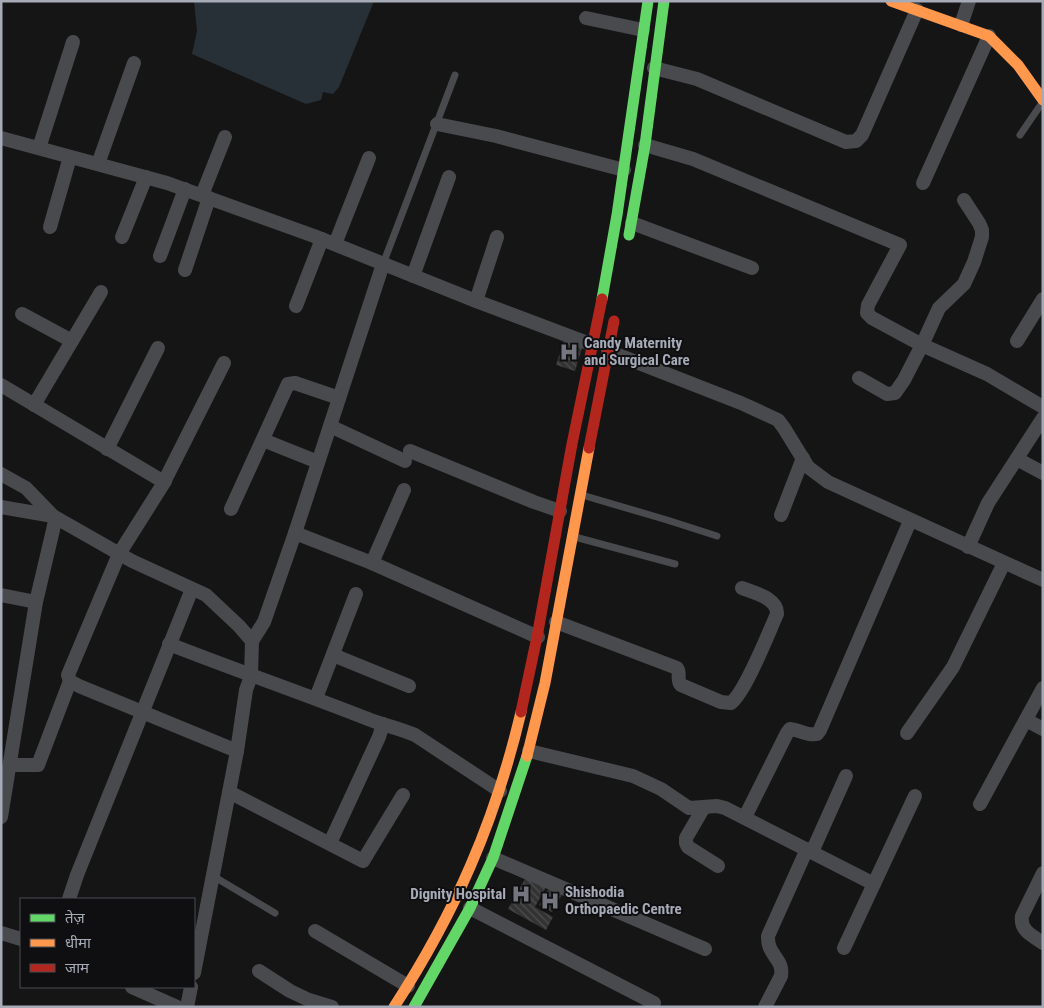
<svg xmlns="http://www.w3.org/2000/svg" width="1044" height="1008" viewBox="0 0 1044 1008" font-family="'Roboto Condensed','Noto Sans Devanagari',sans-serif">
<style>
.water{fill:#283037}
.building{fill:url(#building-back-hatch)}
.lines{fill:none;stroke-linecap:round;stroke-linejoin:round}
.lane{stroke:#494a4e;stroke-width:7}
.street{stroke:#494a4e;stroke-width:14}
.fast{stroke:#63d668;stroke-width:11}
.slow{stroke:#ff974d;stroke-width:11}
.jam{stroke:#b3261e;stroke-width:11}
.labels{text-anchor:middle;stroke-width:4;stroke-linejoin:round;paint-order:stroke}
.poi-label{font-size:15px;font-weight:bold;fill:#a6abb7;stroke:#0f0f11;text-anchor:start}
</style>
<defs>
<pattern id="building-back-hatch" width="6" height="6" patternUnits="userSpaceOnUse" patternTransform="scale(1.25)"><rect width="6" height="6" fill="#333334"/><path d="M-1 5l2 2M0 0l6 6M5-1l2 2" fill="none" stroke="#4e4e4f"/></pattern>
</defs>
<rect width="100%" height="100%" fill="#151515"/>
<path class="water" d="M194,1H374L339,87L333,94L323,92L321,100L306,104L192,54L197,31Z"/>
<g class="building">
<path d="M564,340L583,345L575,371L556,365Z"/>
<path d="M526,877L546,887L535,907L553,917L546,930L508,909Z"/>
<path d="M550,886L563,893L552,912L539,905Z"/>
</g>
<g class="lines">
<g class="lane">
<path d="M1020,135L1042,103"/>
<path d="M383,264L455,75"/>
<path d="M582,495L667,520L717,536"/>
<path d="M575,537L675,564"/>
<path d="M213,876L275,913"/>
</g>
<g class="street">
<path d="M586,18L643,30"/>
<path d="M961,25L969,1"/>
<path d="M654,68L697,79L846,142L856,141L862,135L917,10"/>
<path d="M437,124L496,136L624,170"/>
<path d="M1,138L167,183L314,236L476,301L593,345"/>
<path d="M645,145L693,159L900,245L868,305L867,313L872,318L922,345L904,380L895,393L887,394L859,378"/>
<path d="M39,148L73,42"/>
<path d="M98,164L134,63"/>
<path d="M923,183L989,36"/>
<path d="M202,195L225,137"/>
<path d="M964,200L979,223L982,230V237L974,262L964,284L939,308L922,345L987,374L1043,407"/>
<path d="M632,223L752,268"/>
<path d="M50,227L70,157"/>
<path d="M122,237L146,177"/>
<path d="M335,244L369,158"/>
<path d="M160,256L185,189"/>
<path d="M185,270L209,198"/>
<path d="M413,276L449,177"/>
<path d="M476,301L497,237"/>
<path d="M296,306L322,239"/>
<path d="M22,314L72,341"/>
<path d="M1017,341L1043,299"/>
<path d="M608,351L741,403L778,420L784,428L808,467L828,482L1043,580"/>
<path d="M1,385L164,482L224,363"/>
<path d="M34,405L101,292"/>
<path d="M330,426L405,461"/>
<path d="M263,440L318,462"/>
<path d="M107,449L158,348"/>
<path d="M410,451L534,502L560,511"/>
<path d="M1017,459L1043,473"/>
<path d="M1,474L26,488L53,516L132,561L206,595L239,626L252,641L251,676L246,690L237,751L194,973"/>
<path d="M165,481L119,554L68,675L70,681L79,686L237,751"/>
<path d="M1,507L53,516"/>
<path d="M231,509L288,384L295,383L339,398"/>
<path d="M781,515L803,458"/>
<path d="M295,533L372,563L538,637"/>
<path d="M968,547L988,503L1043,418"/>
<path d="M372,563L404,490"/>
<path d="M1,595L36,602"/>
<path d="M556,622L677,668C681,673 676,680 681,685L721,702L731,703C746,691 768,634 777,614C778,598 754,593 742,588"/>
<path d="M252,641L264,622L295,533L383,264"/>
<path d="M169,644C235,670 302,693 368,719C383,725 399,728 415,735L500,791"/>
<path d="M333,655L409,686"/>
<path d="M316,698L356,594"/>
<path d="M1026,720L1043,729"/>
<path d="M907,733L953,667L1004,563"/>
<path d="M529,751L633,776L661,789L689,808L717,806L725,808L874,884"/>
<path d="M10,765H38L70,681"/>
<path d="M229,792L363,861L403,795"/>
<path d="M980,804L1043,688"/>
<path d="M704,807L686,838V843L688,847L718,866"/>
<path d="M1,817L36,602L53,530L54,525L59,520"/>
<path d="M745,817L787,733L790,729C800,730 808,736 817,734L820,730L910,521"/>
<path d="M330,843L379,737L383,724"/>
<path d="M812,852L846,776"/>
<path d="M493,858L705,949"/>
<path d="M1043,873L1022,916C1020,931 1032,935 1043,943"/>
<path d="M69,899L77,875L192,589"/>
<path d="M470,908L654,1003"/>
<path d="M315,931L408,986"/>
<path d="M1,933L21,939"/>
<path d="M844,948L915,796"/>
<path d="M259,971L290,991L309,1000L332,1007"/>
<path d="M132,987L177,1007"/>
<path d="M187,1007L191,987"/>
<path d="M765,1007L781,976C784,958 767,956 768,936L807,849"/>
</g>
<g class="fast">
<path d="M629,235L645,145L664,1"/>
<path d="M602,299L617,215L648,1"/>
<path d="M414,1007L470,908L493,858L527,756"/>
</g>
<g class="slow">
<path d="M891,1L989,36L1018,65L1043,100"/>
<path d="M527,756L545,683L589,448"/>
<path d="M394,1007C455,913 495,822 521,712"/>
</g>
<g class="jam">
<path d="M589,448L614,321"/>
<path d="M521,712L537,637L572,444L602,299"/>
</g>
</g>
<defs>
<g id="hospital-bare" transform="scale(1.5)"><path d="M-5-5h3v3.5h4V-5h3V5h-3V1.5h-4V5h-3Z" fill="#73767e" stroke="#0f0f11" stroke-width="2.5" paint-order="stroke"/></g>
</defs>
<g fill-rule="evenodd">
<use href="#hospital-bare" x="569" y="352"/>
<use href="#hospital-bare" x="521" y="894"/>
<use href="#hospital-bare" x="550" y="901"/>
</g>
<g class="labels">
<g class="poi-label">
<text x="584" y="348">Candy Maternity<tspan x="584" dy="17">and Surgical Care</tspan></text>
<text x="565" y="897">Shishodia<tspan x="565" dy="17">Orthopaedic Centre</tspan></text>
<text x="506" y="899" text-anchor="end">Dignity Hospital</text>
</g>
</g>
<rect width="1044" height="1008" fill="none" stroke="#a6abb7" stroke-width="5"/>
<rect x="20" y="898" width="175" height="90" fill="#0f0f11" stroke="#4b4d53"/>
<rect x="30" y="914" width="25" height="8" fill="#63d668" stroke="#4b4d53"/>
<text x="65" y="923" font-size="15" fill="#a6abb7">तेज़</text>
<rect x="30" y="939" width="25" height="8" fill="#ff974d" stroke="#4b4d53"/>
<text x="65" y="948" font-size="15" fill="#a6abb7">धीमा</text>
<rect x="30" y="964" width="25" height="8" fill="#b3261e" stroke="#4b4d53"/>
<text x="65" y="973" font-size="15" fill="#a6abb7">जाम</text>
</svg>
